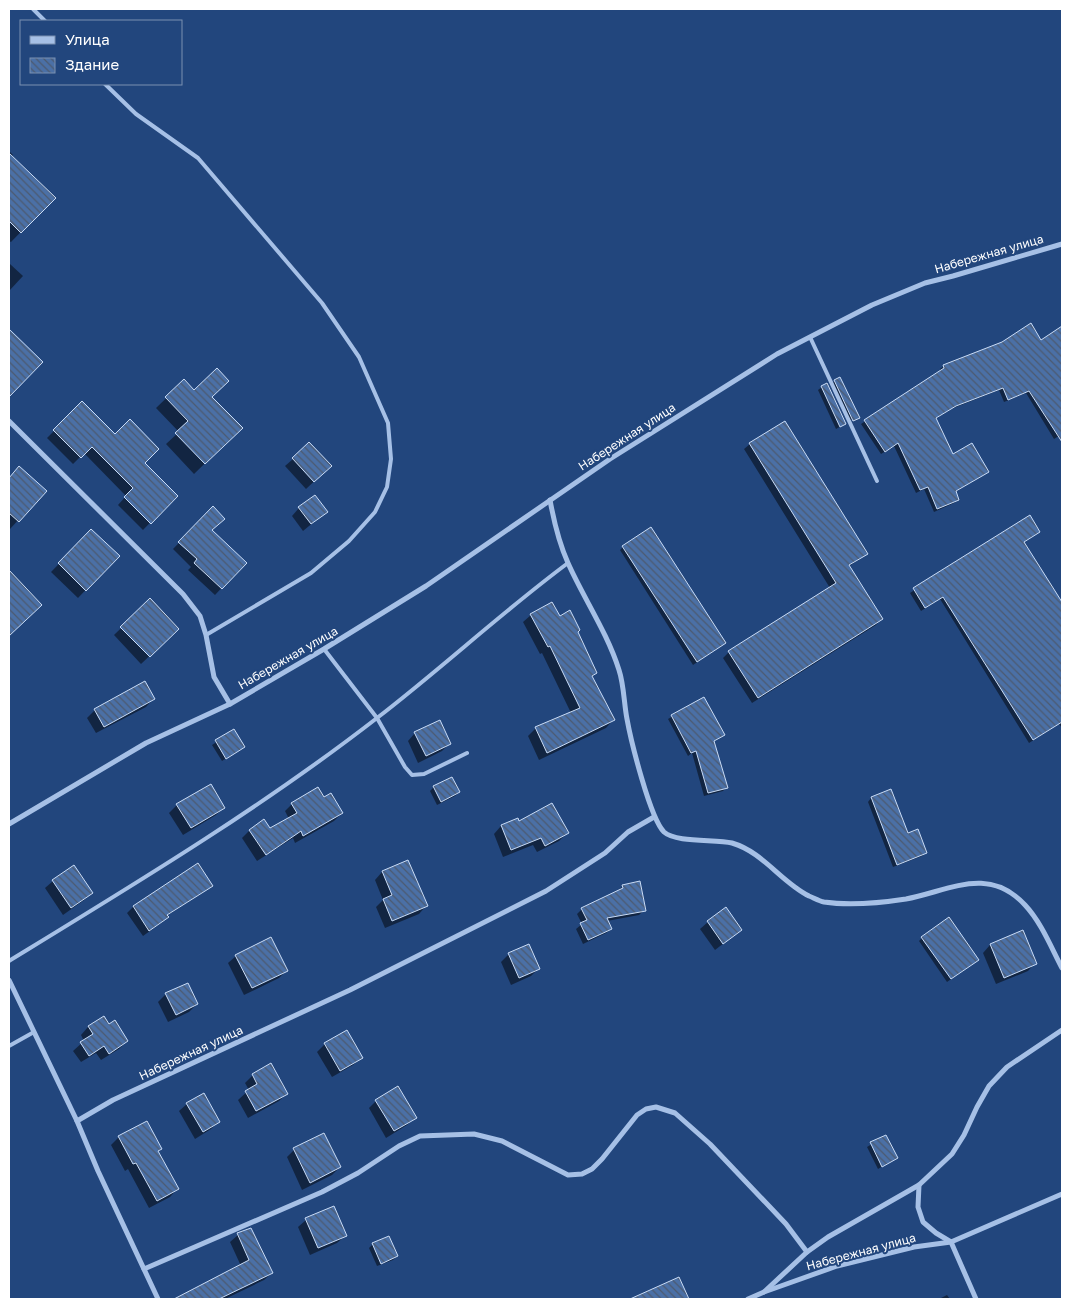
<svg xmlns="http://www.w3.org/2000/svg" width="1071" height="1308" viewBox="0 0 1071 1308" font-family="'Golos Text',sans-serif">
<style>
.shadow{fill:#0007}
.building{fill:url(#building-back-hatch);stroke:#c9dbf5}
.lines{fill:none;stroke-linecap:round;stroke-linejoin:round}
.lane{stroke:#a6c0e6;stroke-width:4}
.street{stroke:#a6c0e6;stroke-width:5}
.labels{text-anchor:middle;stroke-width:4;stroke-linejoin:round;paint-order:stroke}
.street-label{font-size:12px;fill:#fff;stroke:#22467d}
</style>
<defs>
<pattern id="building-back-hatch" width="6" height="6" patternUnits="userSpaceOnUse" patternTransform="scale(1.25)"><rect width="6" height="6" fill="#4b70a6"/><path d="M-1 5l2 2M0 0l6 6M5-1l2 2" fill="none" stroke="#4c5a70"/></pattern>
</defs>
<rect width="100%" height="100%" fill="#22467d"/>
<g class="shadow">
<path d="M9,151L13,155L11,157L54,198L11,242L9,241Z"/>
<path d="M10,264L23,276L9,291V266Z"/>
<path d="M1062,328V434L1054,439L1026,393L1004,402L999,390L951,409L935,419L953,456L988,472L955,492L958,500L954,503L934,512L924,489L916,493L894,446L881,454L861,424L941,371L940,369L944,366L1041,341Z"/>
<path d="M15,337L41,362L9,395V343Z"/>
<path d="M184,381L194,392L211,397L241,428L194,474L166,444L179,432L156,408Z"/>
<path d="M835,381L856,418L849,421L831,384Z"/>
<path d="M822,387L845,424L836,429L818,390Z"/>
<path d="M82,403L176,496L143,530L118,505L126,496L84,453L73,464L47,438Z"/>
<path d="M750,444L866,554L848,567L881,619L876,625L752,703L723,658L729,652L830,588L744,449Z"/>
<path d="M293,459L322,474L306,489L285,466Z"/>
<path d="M19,468L45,491L10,529L9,528V479Z"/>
<path d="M213,508L211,531L245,563L215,595L188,570L191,567L173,549Z"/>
<path d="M299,508L326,512L303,531L292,516Z"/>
<path d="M1029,517L1039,532L1023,543L1062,605V728L1059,724L1029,743L940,599L921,611L910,593Z"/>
<path d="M91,531L118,556L78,598L51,572Z"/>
<path d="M623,547L725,643L693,665L620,550Z"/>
<path d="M14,577L40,605L9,634V582Z"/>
<path d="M150,600L178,629L141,664L114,635Z"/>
<path d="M531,615L559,617L596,673L591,678L613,720L606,728L539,760L528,736L536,728L571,713L542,653L540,654L523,622Z"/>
<path d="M153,699L146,707L96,733L87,718L95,710Z"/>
<path d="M703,699L723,735L713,742L727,787L723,791L704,796L692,753L688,756L668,719Z"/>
<path d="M234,731L244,747L222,761L212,745Z"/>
<path d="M415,733L450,743L442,751L418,763L408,741Z"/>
<path d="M434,787L459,792L455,796L437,805L430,791Z"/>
<path d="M891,791L908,835L926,853L922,856L893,867L868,802L871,798Z"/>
<path d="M324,799L342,813L334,821L295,843L293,838L257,861L242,838L250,830H270L289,819L285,811L292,804Z"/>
<path d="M177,805L223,808L216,815L183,835L169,813Z"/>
<path d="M517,820L518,823L567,833L559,841L537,852L533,845L503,857L494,834L501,826Z"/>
<path d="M407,862L426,906L419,914L385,928L376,907L383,900L375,880L382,872Z"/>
<path d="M198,865L211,885L205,891L166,916L161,923L143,936L127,913L133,907Z"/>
<path d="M53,881L91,893L84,900L63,915L45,888Z"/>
<path d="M623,886L644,910L639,915L607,921L611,929L606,933L583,944L576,929L582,924L577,914L582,909L618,891Z"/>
<path d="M708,922L741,930L715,950L700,929Z"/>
<path d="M1022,932L1035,963L1028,971L996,984L983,953L990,945Z"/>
<path d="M922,938L974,963L947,982L919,941Z"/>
<path d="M509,954L539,968L531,976L511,985L501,962Z"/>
<path d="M236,956L287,970L279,978L244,995L228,963Z"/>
<path d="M187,984L197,1004L189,1012L168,1022L158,1002L166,994Z"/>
<path d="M104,1018L109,1026L127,1041L119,1049L101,1060L96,1053L81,1062L73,1051L84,1041L81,1035L88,1027Z"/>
<path d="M325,1044L361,1058L353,1065L332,1077L317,1052Z"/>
<path d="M271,1065L286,1094L279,1101L248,1118L238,1100L249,1090L245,1083L253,1075Z"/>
<path d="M376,1101L415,1117L407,1125L386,1138L369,1108Z"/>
<path d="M187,1104L219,1121L211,1129L195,1139L179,1111Z"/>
<path d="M146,1123L157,1152L177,1189L170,1197L149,1208L128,1169L125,1171L111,1145L119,1137Z"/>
<path d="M885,1136L896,1158L878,1169L867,1147Z"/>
<path d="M294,1150L340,1167L332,1175L302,1190L287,1157Z"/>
<path d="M333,1208L345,1236L337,1243L310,1255L298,1227L306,1220Z"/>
<path d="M238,1235L272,1273L264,1280L225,1299H184L191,1292L241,1266L230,1242Z"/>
<path d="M373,1244L397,1256L393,1260L377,1266L369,1248Z"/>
<path d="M947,1295L950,1299H939Z"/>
</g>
<g class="building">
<path d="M9,153L56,198L21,233L9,221Z"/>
<path d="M1031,323L1041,340L1062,326V442L1029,391L1008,400L1003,388L956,406L936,418L953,454L972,443L989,472L956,491L959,500L937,509L928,487L920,490L898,443L885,452L864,420L944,368L943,365L1002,342Z"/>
<path d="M9,329L43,362L9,397Z"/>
<path d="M217,368L229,381L212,397L243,428L205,464L175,433L188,421L165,397L184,379L194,390Z"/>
<path d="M840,377L860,418L853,421L834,380Z"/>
<path d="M827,383L846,424L840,427L821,386Z"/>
<path d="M82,401L115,434L130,419L159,449L145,463L178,496L151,524L124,497L133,488L92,447L81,458L53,430Z"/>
<path d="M785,421L868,554L849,565L883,619L758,698L728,651L836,583L749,443Z"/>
<path d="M309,442L332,466L314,482L292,458Z"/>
<path d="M19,466L47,491L19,522L9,513V478Z"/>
<path d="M315,495L328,512L311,524L298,507Z"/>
<path d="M213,506L225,519L212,530L247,563L222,589L194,563L197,559L178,542Z"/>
<path d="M1030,515L1040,532L1024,542L1062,602V722L1033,740L943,597L925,608L913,588Z"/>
<path d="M651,527L726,643L697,662L622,546Z"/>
<path d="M91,529L120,556L86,591L58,563Z"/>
<path d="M9,570L42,605L9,636Z"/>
<path d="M150,598L179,629L150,657L120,627Z"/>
<path d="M552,602L560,616L570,610L580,630L578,632L597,673L592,676L615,720L547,753L535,727L580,708L550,646L548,647L530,614Z"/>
<path d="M145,681L155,699L104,727L94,709Z"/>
<path d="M704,697L725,735L714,741L728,788L708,793L696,751L691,753L671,715Z"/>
<path d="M440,720L451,744L426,756L414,732Z"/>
<path d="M234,729L245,747L226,759L215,740Z"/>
<path d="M452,777L460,792L441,802L433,786Z"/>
<path d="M211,784L225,808L191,828L176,804Z"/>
<path d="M318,787L324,797L331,793L343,813L303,836L301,831L266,855L249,830L264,819L270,828L297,813L291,803Z"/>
<path d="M891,789L908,833L918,829L927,853L897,865L871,797Z"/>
<path d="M552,803L569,833L545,846L541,838L511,850L501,825L518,818L519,821Z"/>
<path d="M408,860L428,906L392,921L383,899L392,895L382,871Z"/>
<path d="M198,863L213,886L167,915L169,917L149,931L133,906Z"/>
<path d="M74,865L93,893L71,908L52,880Z"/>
<path d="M640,881L646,911L607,918L612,929L588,940L580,923L587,920L581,908L623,888L622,885Z"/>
<path d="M726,907L742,930L723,944L707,921Z"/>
<path d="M949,917L979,960L951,979L921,937Z"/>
<path d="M1023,930L1037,964L1004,978L990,944Z"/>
<path d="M271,937L288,971L252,988L235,955Z"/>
<path d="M529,944L540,969L519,978L508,953Z"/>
<path d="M188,983L198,1004L176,1015L165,993Z"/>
<path d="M104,1016L109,1024L115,1020L128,1041L109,1054L104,1046L89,1056L80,1042L93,1034L88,1026Z"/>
<path d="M347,1030L363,1058L340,1071L324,1043Z"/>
<path d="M271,1063L288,1094L256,1111L245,1091L257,1084L252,1074Z"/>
<path d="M398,1086L417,1118L394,1131L375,1100Z"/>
<path d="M204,1093L220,1122L203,1132L186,1103Z"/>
<path d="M147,1121L162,1149L158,1151L179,1189L157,1201L136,1163L133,1164L118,1136Z"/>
<path d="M324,1133L341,1167L310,1183L293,1148Z"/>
<path d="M886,1135L898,1158L882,1167L870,1142Z"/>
<path d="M334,1206L347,1236L318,1248L305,1218Z"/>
<path d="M251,1228L273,1273L219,1299H174L249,1260L237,1233Z"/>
<path d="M389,1236L398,1256L381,1264L372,1243Z"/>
<path d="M679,1277L689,1299H630Z"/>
</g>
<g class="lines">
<g class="lane">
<path d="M33,9L45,21"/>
<path d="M105,84L136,114L198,158L322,303L359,357L388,423L391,459L387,487L375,512L349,541L311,573L206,635"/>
<path d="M810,337L877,481"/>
<path d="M324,649L377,718L405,767L412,775L424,774L467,753"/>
<path d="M9,961C135,884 261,808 377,718C442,668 502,612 568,563"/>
<path d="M9,1046L34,1032"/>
</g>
<g class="street">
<path d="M9,421L183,594L200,616L206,635L214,677L230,704"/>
<path d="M550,500C554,522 559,543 568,563C584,599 607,632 619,670C624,685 624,704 627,719C631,741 650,818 664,832C676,843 716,839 732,843C763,852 781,882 809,896C814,898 819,901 824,902C850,906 880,903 906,899C949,891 988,865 1025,905C1041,922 1051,947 1062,968"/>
<path d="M9,824L146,743L230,704L324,649L426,586L610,459L777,354L872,305L925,283L953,276L1062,244"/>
<path d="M9,980L77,1121L98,1171L158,1299"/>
<path d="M77,1121L113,1100L350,990L546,891L605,853L628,832L654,817"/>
<path d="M919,1185L918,1207L923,1222L936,1233L951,1242L976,1299"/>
<path d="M144,1269L322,1192L358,1173L399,1146L420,1136L474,1134L502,1141L568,1175L582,1174L592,1169L602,1159L637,1115L646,1109L656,1107L675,1113L710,1144L786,1224L807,1252"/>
<path d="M764,1292L807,1252L828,1237L919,1185L952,1154L964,1135L977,1107L989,1086L1007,1067L1062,1030"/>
<path d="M748,1299L764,1292L837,1266L914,1247L951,1242L1062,1194"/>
</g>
</g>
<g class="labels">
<g class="street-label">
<text transform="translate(989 254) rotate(-16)" y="4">Набережная улица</text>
<text transform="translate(627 437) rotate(-33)" y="4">Набережная улица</text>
<text transform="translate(288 658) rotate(-30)" y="4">Набережная улица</text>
<text transform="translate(191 1053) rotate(-25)" y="4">Набережная улица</text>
<text transform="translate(861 1252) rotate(-15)" y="4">Набережная улица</text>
</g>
</g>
<rect width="1071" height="1308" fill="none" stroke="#ffffff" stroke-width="20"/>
<rect x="20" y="20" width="162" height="65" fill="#22467d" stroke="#7a90b1"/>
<rect x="30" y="36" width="25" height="8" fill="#a6c0e6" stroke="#7a90b1"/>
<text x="65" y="45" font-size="15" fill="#ffffff">Улица</text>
<rect x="30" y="58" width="25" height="15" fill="url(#building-back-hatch)" stroke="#7a90b1"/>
<text x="65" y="70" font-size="15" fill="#ffffff">Здание</text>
</svg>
